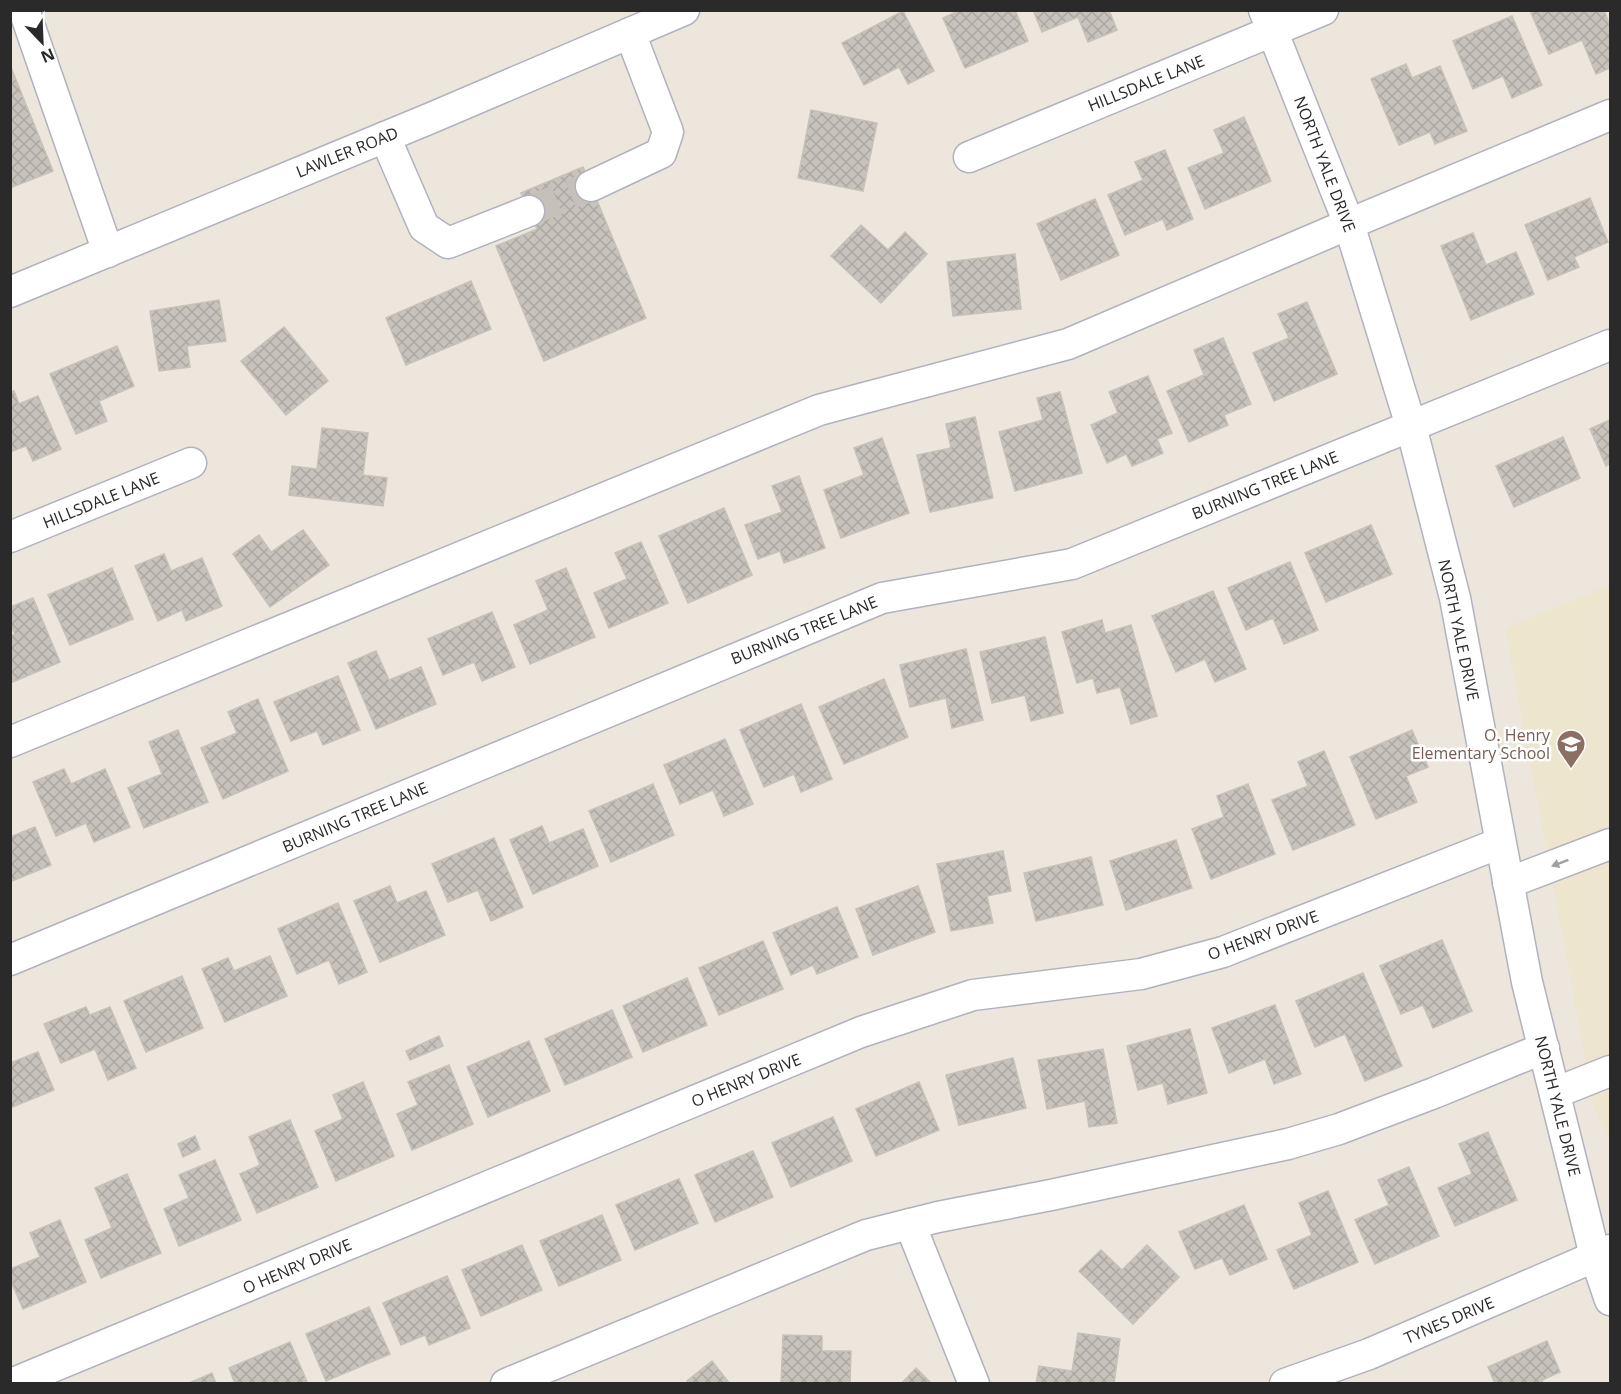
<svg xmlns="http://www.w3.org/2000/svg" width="1621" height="1394" viewBox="0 0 1621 1394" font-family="'Open Sans',sans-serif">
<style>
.education{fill:#ede5cd}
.building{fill:url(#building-cross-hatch);stroke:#c7c2b7;stroke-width:1.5}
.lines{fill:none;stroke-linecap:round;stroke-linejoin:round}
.minor-tunnel{stroke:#c5c0b9;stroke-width:30;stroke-dasharray:30 15;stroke-linecap:butt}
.minor-casing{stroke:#b0b2be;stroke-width:33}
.minor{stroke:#fff;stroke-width:30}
.oneway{fill:#9f9f9f}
.labels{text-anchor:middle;stroke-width:5;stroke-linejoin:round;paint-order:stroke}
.street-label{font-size:16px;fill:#2a2a2a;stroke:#fff}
.education-label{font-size:16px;fill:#785e54;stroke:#fff;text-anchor:end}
</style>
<defs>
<pattern id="building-cross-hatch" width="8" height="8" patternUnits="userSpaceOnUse" patternTransform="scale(1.5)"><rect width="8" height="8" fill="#c7c3bc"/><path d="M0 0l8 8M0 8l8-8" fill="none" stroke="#aba8a2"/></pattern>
</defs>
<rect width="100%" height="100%" fill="#ece6dd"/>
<path class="education" d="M1610,585V1144L1594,1106L1505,628Z"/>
<g class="building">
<path d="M960,10H1015L1028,41L965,68L943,18Z"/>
<path d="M1033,10H1109L1117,30L1088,42L1078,17L1042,32Z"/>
<path d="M1537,10H1604L1610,26V68L1596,74L1582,40L1549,54L1531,13Z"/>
<path d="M903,11L934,71L908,84L899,67L864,85L842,43Z"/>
<path d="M1512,16L1542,85L1512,98L1503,76L1473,89L1453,41Z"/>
<path d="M1406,64L1412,78L1440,66L1467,131L1435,144L1430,132L1399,145L1371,79Z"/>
<path d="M10,65L53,171L10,188Z"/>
<path d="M811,110L877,123L863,191L798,178Z"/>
<path d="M1244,117L1271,181L1205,209L1188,168L1224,153L1214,130Z"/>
<path d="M1165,150L1193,219L1167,230L1163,219L1125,235L1108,195L1143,180L1135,162Z"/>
<path d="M583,167L646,318L544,361L496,246L537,229L521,193Z"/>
<path d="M1590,198L1608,242L1574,257L1579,267L1548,280L1525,225Z"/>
<path d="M1095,199L1119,255L1061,280L1037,224Z"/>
<path d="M861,225L888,250L905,232L927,254L881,303L831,256Z"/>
<path d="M1473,233L1486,265L1516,252L1534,294L1471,320L1441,246Z"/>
<path d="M1015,254L1021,309L953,316L947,262Z"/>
<path d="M471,281L491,329L406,365L386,318Z"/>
<path d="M219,300L226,341L187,346L190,367L159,371L150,311Z"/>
<path d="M1307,302L1337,374L1274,401L1253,353L1289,338L1278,314Z"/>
<path d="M284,327L328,381L286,415L241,361Z"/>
<path d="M1223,338L1251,404L1224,415L1228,425L1189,442L1167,391L1204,375L1194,350Z"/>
<path d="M117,346L134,386L99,401L107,421L76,434L50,374Z"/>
<path d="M1148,376L1172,433L1157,439L1163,453L1132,466L1126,454L1107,463L1091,425L1118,413L1109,392Z"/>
<path d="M14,391L19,404L38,396L61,449L33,461L26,446L10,452V392Z"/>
<path d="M1060,392L1082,473L1015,491L999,432L1043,420L1037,398Z"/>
<path d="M975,417L993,498L930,512L917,455L951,448L946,424Z"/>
<path d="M1610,420V463L1606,466L1590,429Z"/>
<path d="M322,428L368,433L363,475L387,478L383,506L289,495L292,466L317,469Z"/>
<path d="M1563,437L1580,478L1514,507L1496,466Z"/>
<path d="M882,438L909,513L841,538L824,490L864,475L854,448Z"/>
<path d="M799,476L825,548L784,563L780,551L758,559L745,525L782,512L772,486Z"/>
<path d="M724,508L752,575L688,603L659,536Z"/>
<path d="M1371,525L1392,574L1326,602L1305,553Z"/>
<path d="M303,530L329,565L270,607L233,554L259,535L271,552Z"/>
<path d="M641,542L668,603L609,628L594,593L627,579L615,553Z"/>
<path d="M164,554L171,571L202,558L222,606L186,621L182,610L158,621L135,566Z"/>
<path d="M1290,562L1318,630L1284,644L1273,618L1246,630L1228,588Z"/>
<path d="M112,568L133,619L70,645L48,595Z"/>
<path d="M566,568L595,637L530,664L514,625L548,610L536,581Z"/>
<path d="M1213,591L1246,669L1215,682L1205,659L1176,672L1152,616Z"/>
<path d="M33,598L60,662L10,683V636L15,634L10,624V607Z"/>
<path d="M492,612L515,667L482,681L474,662L443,675L428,639Z"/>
<path d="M1102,620L1105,633L1131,625L1157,716L1131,724L1120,687L1097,693L1093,678L1077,683L1062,632Z"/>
<path d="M1045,637L1063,713L1031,721L1025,695L992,703L980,652Z"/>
<path d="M966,649L983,720L952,728L946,698L910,707L900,665Z"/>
<path d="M376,651L389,680L421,667L436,704L376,729L348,663Z"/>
<path d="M338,676L360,730L323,745L317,731L291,741L274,702Z"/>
<path d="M884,679L908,737L844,764L819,707Z"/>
<path d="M258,699L288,771L223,799L201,748L237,733L228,712Z"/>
<path d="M801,704L832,779L801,792L794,774L764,787L740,730Z"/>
<path d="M178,730L208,802L144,828L128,788L162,774L149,742Z"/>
<path d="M1412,730L1428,767L1406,776L1417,802L1376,819L1350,757Z"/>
<path d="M725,739L753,804L724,816L713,790L680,804L664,765Z"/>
<path d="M1324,751L1355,825L1293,850L1272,800L1308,786L1298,762Z"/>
<path d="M64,769L71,784L105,769L130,827L94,842L86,823L56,836L33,782Z"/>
<path d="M653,784L674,835L611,862L589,811Z"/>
<path d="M1248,784L1275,854L1211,879L1192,829L1224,817L1217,796Z"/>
<path d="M542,826L549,843L583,829L598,866L533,894L510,840Z"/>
<path d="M35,827L51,865L10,882V837Z"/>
<path d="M494,838L523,907L491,921L478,890L448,902L432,864Z"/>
<path d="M1176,840L1192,888L1126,910L1110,861Z"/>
<path d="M1003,851L1011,891L987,896L993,923L951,931L937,864Z"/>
<path d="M1091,857L1103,905L1036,921L1024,873Z"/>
<path d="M390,886L397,903L426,891L445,935L380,962L354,901Z"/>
<path d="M918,886L935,932L873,955L856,909Z"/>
<path d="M338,903L367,972L339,984L329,960L297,974L278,929Z"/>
<path d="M837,907L858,957L817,974L813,965L791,975L773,933Z"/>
<path d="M1442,940L1472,1011L1433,1028L1423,1005L1401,1014L1380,966Z"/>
<path d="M763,941L783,989L719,1015L699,968Z"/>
<path d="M270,956L287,996L225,1022L202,969L228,958L234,971Z"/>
<path d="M1363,973L1402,1066L1365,1081L1345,1034L1315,1047L1296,1001Z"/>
<path d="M182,976L203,1028L146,1052L124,1001Z"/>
<path d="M687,978L707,1025L643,1052L623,1006Z"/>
<path d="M1275,1005L1301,1074L1274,1084L1265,1059L1229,1073L1212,1028Z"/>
<path d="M86,1007L90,1015L110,1007L136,1068L108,1080L95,1049L61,1063L44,1024Z"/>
<path d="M612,1010L632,1057L565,1085L545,1039Z"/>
<path d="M1190,1029L1207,1093L1168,1104L1163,1083L1138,1090L1127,1046Z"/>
<path d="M439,1036L443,1046L410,1060L406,1051Z"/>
<path d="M529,1041L550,1091L488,1117L467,1067Z"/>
<path d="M1103,1049L1117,1123L1089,1127L1085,1101L1047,1109L1038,1060Z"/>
<path d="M38,1052L54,1090L10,1108V1063Z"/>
<path d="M1013,1058L1026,1108L959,1125L946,1075Z"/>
<path d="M449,1065L473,1124L412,1150L397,1114L418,1105L408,1082Z"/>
<path d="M363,1082L394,1156L336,1181L315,1131L343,1119L333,1095Z"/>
<path d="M919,1082L939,1130L876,1156L856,1109Z"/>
<path d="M833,1117L852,1161L791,1187L772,1143Z"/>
<path d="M290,1120L318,1187L257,1213L240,1174L260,1165L249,1137Z"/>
<path d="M1488,1132L1517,1200L1455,1226L1438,1188L1472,1174L1459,1144Z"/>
<path d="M195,1136L200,1149L183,1157L178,1144Z"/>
<path d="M753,1151L773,1197L715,1222L695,1175Z"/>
<path d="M215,1160L241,1220L179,1246L164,1209L189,1198L179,1175Z"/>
<path d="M1409,1167L1439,1236L1375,1264L1355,1220L1389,1205L1378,1180Z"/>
<path d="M127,1174L161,1253L101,1278L85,1240L112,1228L95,1188Z"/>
<path d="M679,1179L698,1223L635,1250L616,1205Z"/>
<path d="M1328,1191L1358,1262L1294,1289L1277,1250L1312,1235L1299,1203Z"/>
<path d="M1244,1205L1267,1259L1230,1275L1222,1258L1195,1269L1179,1232Z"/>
<path d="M602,1215L621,1260L559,1286L540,1241Z"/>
<path d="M60,1220L86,1282L23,1309L10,1279V1269L40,1257L30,1233Z"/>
<path d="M522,1245L542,1290L481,1316L462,1270Z"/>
<path d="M1147,1245L1179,1277L1133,1324L1079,1271L1101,1250L1122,1270Z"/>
<path d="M447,1276L470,1328L429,1345L425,1335L401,1345L383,1303Z"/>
<path d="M369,1307L390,1354L326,1381L306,1334Z"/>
<path d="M1078,1333L1120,1339L1114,1384H1036L1039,1366L1072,1371Z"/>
<path d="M783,1335L822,1336V1351H851L850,1384H781Z"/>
<path d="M1547,1341L1560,1372L1542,1380L1543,1384H1495L1488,1367Z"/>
<path d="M290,1342L308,1384H235L229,1368Z"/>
<path d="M712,1361L730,1384H689L687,1381Z"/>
<path d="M916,1368L932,1384H901Z"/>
<path d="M212,1373L216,1384H187Z"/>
</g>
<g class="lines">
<path class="minor-tunnel" d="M529,211L591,186"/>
<g class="minor-casing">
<g id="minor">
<path d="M24,10L108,252"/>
<path d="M1264,10L1349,224L1411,426L1455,598L1527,982L1595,1256L1610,1300"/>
<path d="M385,137L424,227L448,243L529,211"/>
<path d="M969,157L1323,10"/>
<path d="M591,186L661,153L668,132L630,33"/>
<path d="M10,292L431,118L684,10"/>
<path d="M10,537L191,463"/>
<path d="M10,742L819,410L1068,344L1349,224L1610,115"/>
<path d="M1508,883L1610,844V846"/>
<path d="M10,960L882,598L1072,564L1610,345"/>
<path d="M1555,1093L1610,1071"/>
<path d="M910,1224L974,1384"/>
<path d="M11,1384L861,1032L973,995L1141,974L1223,952L1500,843"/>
<path d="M506,1384L866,1235L938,1217L1051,1195L1288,1144L1339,1129L1434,1093L1544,1048"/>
<path d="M1285,1384L1369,1354L1610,1250"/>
</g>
</g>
<use href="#minor" class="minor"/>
</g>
<defs><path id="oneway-solid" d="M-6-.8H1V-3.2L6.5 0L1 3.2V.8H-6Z" transform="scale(1.5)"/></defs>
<use class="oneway" href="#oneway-solid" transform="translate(1560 863) rotate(159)"/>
<defs>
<g id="school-pin" transform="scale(1.5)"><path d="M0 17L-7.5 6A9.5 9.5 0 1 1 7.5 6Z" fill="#8d6e63" stroke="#fff"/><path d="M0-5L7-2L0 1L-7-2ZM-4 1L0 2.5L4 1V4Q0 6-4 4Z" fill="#fff"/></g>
</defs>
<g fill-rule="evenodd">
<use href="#school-pin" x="1571" y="744"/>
</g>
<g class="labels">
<g class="street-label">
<text transform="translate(1146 83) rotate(-22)" y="6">HILLSDALE LANE</text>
<text transform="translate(347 152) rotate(-22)" y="6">LAWLER ROAD</text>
<text transform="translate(1325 164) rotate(69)" y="6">NORTH YALE DRIVE</text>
<text transform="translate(1265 485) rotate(-22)" y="6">BURNING TREE LANE</text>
<text transform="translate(101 500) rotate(-22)" y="6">HILLSDALE LANE</text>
<text transform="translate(804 630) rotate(-22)" y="6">BURNING TREE LANE</text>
<text transform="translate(1459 630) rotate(78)" y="6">NORTH YALE DRIVE</text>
<text transform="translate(355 817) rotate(-23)" y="6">BURNING TREE LANE</text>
<text transform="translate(1263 935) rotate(-20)" y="6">O HENRY DRIVE</text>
<text transform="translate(746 1080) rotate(-22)" y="6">O HENRY DRIVE</text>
<text transform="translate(1558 1106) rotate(76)" y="6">NORTH YALE DRIVE</text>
<text transform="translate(297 1266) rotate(-23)" y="6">O HENRY DRIVE</text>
<text transform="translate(1449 1320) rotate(-23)" y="6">TYNES DRIVE</text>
</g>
<g class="education-label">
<text x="1550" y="741">O. Henry<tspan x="1550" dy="18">Elementary School</tspan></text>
</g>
</g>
<rect width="1621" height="1394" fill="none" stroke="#2a2a2a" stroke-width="24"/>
<g transform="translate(42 42) rotate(157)" stroke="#ffffff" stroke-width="4.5" paint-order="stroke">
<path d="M0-4.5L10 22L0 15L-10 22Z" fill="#2a2a2a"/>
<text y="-9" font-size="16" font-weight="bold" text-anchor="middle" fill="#2a2a2a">N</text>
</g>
</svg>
